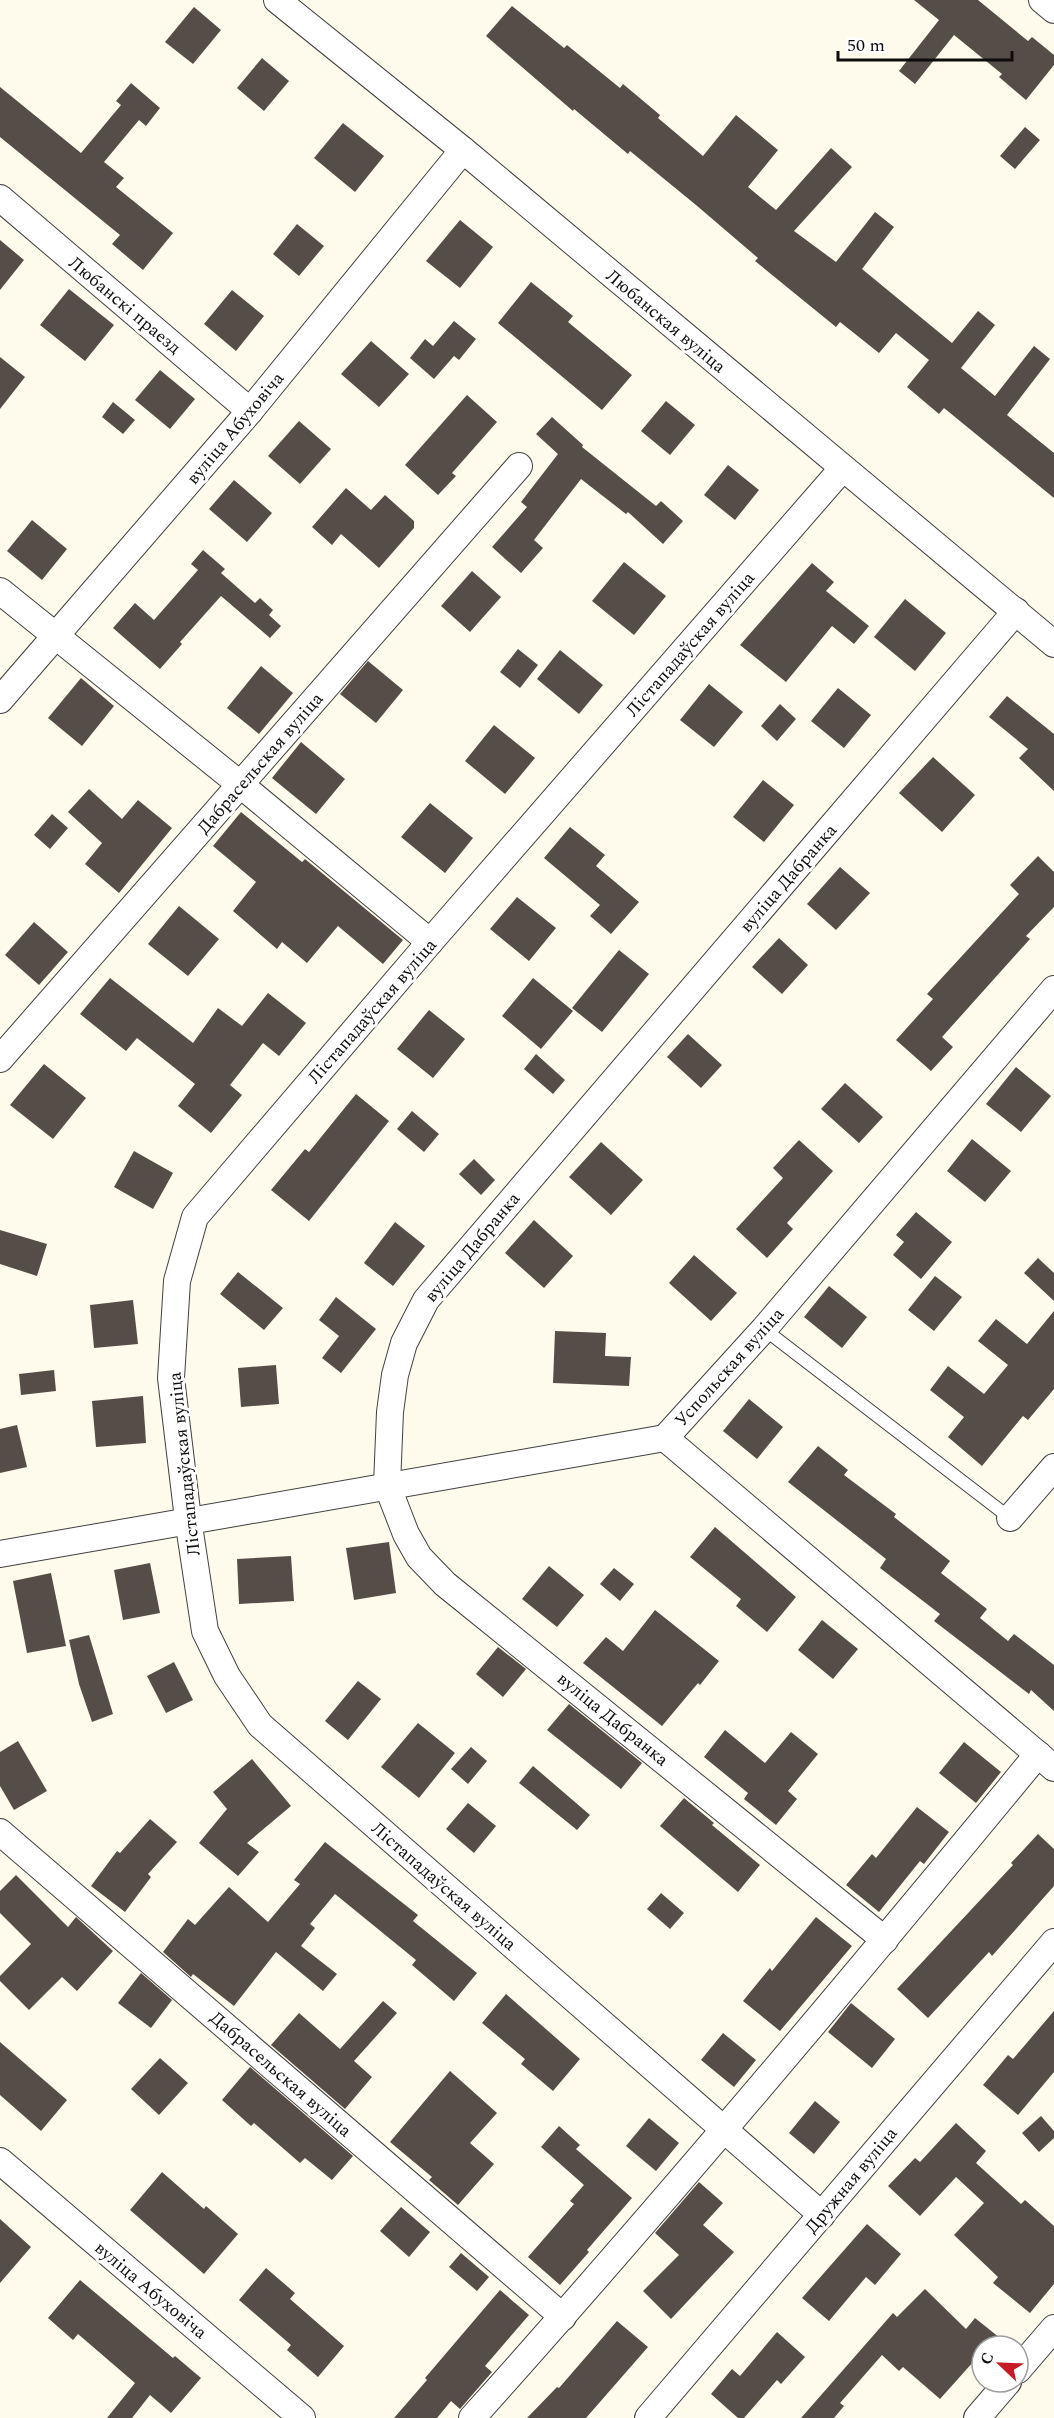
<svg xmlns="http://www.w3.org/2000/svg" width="1054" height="2418" viewBox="0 0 1054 2418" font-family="Spectral,serif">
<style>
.building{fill:#564d48}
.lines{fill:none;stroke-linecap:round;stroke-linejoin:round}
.lane-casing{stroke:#404040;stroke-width:14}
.street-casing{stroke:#404040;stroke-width:28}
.lane{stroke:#fff;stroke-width:12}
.street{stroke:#fff;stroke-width:26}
.labels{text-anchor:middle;stroke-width:6;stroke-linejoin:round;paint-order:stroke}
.street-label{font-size:18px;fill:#0d0d0d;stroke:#fff}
</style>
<rect width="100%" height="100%" fill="#fffbec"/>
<g class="building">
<path d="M914,0H978L1028,41L1032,37L1054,55V65L1026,100L999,77L1002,74L954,35L915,84L899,71L939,20Z"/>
<path d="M512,6L564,48L567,45L620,88L623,84L660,115L658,118L703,156L736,115L778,150L748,187L776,210L831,148L852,167L794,231L836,262L875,212L894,227L862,269L952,343L978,311L995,325L961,368L995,396L1034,346L1050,359L1007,415L1054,453V498L944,408L939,414L907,387L929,360L896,333L879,353L840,322L836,327L755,261L758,258L696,205L630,151L628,154L574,109L573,111L486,36Z"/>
<path d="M194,7L221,30L193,64L165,42Z"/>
<path d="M262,58L289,81L264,111L237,88Z"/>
<path d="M131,83L160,108L146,126L139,120L104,162L124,178L116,187L173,233L143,270L112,244L120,235L0,137V87L81,153L121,105L116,101Z"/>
<path d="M343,123L384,156L355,192L314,158Z"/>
<path d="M1025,127L1040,140L1015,169L1000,156Z"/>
<path d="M460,220L493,247L460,288L426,261Z"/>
<path d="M297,224L324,246L299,276L273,254Z"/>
<path d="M0,240L24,260L0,290Z"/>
<path d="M531,282L573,316L568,322L632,375L602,410L498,323Z"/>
<path d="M69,289L114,325L85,361L40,325Z"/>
<path d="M232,290L264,316L236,351L204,324Z"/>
<path d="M454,321L476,339L459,360L454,356L434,379L410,358L425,339L433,346Z"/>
<path d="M371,341L409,374L379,407L341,374Z"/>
<path d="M0,357L25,377L0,409Z"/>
<path d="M160,370L195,399L170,429L135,400Z"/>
<path d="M467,395L497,422L452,473L456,476L438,495L405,465Z"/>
<path d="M666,401L695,425L670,455L641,431Z"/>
<path d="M113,402L135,420L123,434L102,417Z"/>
<path d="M552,417L583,445L582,447L656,506L661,501L683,521L663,544L628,512L626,514L581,479L534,540L543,548L521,573L492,547L527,507L521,502L558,454L536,434Z"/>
<path d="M299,421L331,449L300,484L268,456Z"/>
<path d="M728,465L759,490L735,520L704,495Z"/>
<path d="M234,480L272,513L247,542L209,509Z"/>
<path d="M346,488L371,510L385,495L414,521V528L379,568L341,534L332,545L312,527Z"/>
<path d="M32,520L67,549L42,580L7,551Z"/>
<path d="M203,550L225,569L221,573L255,603L260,598L273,610L269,615L281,626L270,638L221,596L180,642L182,644L160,669L113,628L135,603L154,620L198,570L191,564Z"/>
<path d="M624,562L666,596L634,635L592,601Z"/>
<path d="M812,563L834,582L826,591L869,626L854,644L832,626L786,682L740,645Z"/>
<path d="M472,571L501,597L470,632L441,606Z"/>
<path d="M905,599L946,633L915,671L874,637Z"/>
<path d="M518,649L538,665L520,688L500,672Z"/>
<path d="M560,650L603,685L579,714L537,679Z"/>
<path d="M368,661L403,690L376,723L340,694Z"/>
<path d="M261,666L293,693L259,734L227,708Z"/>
<path d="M81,678L114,706L82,746L48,718Z"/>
<path d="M709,684L743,712L714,747L680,720Z"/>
<path d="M838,688L871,715L844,748L811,721Z"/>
<path d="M1007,696L1054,734V791L1019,758L1028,749L989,717Z"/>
<path d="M780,704L796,719L777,741L761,726Z"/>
<path d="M494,725L535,758L505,794L465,761Z"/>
<path d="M301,742L345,779L316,814L272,778Z"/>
<path d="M933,757L975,795L942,832L899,793Z"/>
<path d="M763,780L794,805L764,842L733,817Z"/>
<path d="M89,789L122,819L138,800L172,828L119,893L85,864L102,843L68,812Z"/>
<path d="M430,803L473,838L445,873L401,837Z"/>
<path d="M241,812L302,862L305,859L403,940L383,964L338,926L307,963L282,942L277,949L233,911L256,882L213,846Z"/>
<path d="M52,814L68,828L50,849L34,835Z"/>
<path d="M570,827L605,855L596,866L639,902L611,934L590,916L600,905L544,858Z"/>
<path d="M1038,856L1054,872V907L1026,936L1030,939L942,1037L953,1047L931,1071L896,1040L933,999L927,994L1019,894L1010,885Z"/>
<path d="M840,867L870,893L836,930L807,904Z"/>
<path d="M517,897L556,928L529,961L490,929Z"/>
<path d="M179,906L219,939L188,976L148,944Z"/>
<path d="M34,922L68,952L39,985L5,955Z"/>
<path d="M779,938L808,965L782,994L752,967Z"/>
<path d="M619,950L649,974L602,1032L572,1008Z"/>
<path d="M110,978L193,1043L218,1008L242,1026L268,993L306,1023L279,1056L263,1043L230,1085L242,1095L211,1133L178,1106L195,1084L137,1038L126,1051L80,1014Z"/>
<path d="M533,978L573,1011L541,1049L502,1016Z"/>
<path d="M429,1010L465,1039L433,1078L397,1049Z"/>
<path d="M688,1034L722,1065L701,1088L667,1057Z"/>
<path d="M536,1054L565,1080L553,1094L524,1069Z"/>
<path d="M44,1064L86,1098L53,1139L10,1105Z"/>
<path d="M1016,1067L1051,1096L1021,1132L986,1104Z"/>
<path d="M845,1083L883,1117L859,1143L821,1109Z"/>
<path d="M356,1094L389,1121L309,1221L271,1190L305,1149L309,1152Z"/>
<path d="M412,1111L439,1134L424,1152L397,1129Z"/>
<path d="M972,1139L1011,1171L985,1202L947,1171Z"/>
<path d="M799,1140L833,1171L787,1223L793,1229L767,1258L736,1229L783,1178L773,1168Z"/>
<path d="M601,1142L643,1180L611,1215L569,1177Z"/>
<path d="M134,1151L173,1173L153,1209L114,1187Z"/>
<path d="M474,1159L495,1180L481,1195L459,1174Z"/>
<path d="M916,1212L952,1242L921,1279L893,1255L904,1242L896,1235Z"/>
<path d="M534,1220L573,1256L544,1288L505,1253Z"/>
<path d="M395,1222L425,1246L393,1286L364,1263Z"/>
<path d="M0,1230L47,1244L37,1276L0,1264Z"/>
<path d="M694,1255L737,1293L711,1321L669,1283Z"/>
<path d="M1038,1258L1054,1273V1301L1024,1273Z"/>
<path d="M238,1272L283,1308L264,1330L220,1294Z"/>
<path d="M935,1276L962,1297L934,1331L908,1310Z"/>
<path d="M829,1286L867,1317L842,1348L804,1317Z"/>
<path d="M336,1297L376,1329L341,1373L322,1358L339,1336L319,1320Z"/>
<path d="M133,1300L138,1344L94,1348L90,1305Z"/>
<path d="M1054,1311V1389L1028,1420L1023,1416L982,1466L948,1437L964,1417L930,1390L948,1366L984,1394L1008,1365L978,1341L996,1319L1027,1344Z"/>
<path d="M555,1331L606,1333L605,1356L631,1357L629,1386L553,1383Z"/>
<path d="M276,1365L279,1404L241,1407L238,1368Z"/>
<path d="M54,1370L56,1391L21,1395L19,1374Z"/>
<path d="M143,1396L146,1443L96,1447L92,1401Z"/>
<path d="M749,1399L783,1427L757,1459L723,1431Z"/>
<path d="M17,1425L27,1467L0,1473V1429Z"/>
<path d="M818,1446L848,1470L844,1475L896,1514L894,1517L950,1561L941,1573L987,1609L980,1618L1008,1641L1014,1634L1054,1665V1711L1031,1690L1029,1694L934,1621L940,1614L880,1568L886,1559L788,1482Z"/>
<path d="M715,1527L796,1597L767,1632L736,1606L741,1599L690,1557Z"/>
<path d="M389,1542L396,1593L354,1600L346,1548Z"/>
<path d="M291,1556L294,1601L239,1604L237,1559Z"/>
<path d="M150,1563L160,1613L123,1620L114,1570Z"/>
<path d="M549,1566L584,1595L557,1627L522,1599Z"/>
<path d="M614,1568L634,1584L620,1601L600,1584Z"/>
<path d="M51,1573L66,1646L27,1653L13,1581Z"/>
<path d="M655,1610L719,1661L700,1685L698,1683L662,1726L583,1663L606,1637L623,1651Z"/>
<path d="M822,1620L858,1649L833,1679L798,1650Z"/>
<path d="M89,1635L113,1714L92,1722L79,1684L69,1640Z"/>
<path d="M498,1647L526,1669L503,1697L476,1674Z"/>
<path d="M174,1662L193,1700L166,1713L147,1676Z"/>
<path d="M358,1681L381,1699L348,1740L325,1721Z"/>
<path d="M569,1704L642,1763L621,1789L547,1730Z"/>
<path d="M418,1723L455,1753L419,1798L381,1767Z"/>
<path d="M725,1730L765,1763L791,1732L818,1754L788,1791L797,1799L776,1825L744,1799L748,1793L704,1757Z"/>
<path d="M18,1741L47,1791L14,1810L0,1786V1752Z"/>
<path d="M964,1742L1001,1772L976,1803L939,1773Z"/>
<path d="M471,1747L487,1761L468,1784L451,1769Z"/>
<path d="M252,1759L291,1806L247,1843L259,1852L238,1876L199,1843L227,1809L213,1792Z"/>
<path d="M533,1766L590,1815L577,1830L519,1783Z"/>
<path d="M684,1798L714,1823L712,1825L760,1865L738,1892L660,1826Z"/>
<path d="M468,1803L496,1826L474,1853L446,1829Z"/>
<path d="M917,1807L949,1832L924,1864L920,1861L879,1912L846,1885L872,1854L876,1858Z"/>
<path d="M150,1819L177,1842L148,1874L151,1877L125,1912L91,1886L117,1851L120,1853Z"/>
<path d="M1038,1834L1054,1849V1886L992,1956L989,1952L928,2018L897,1989L1013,1865L1011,1863Z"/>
<path d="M325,1842L418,1915L413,1921L477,1973L454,2001L412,1965L416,1960L335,1894L310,1924L315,1928L301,1946L337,1974L323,1991L276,1952L234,2006L193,1974L191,1977L163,1952L188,1919L195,1925L229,1887L268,1922L300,1884L294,1880Z"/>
<path d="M16,1875L68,1927L76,1917L113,1951L77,1991L62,1977L29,2010L0,1981V1976L31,1944L0,1913V1891Z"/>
<path d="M661,1893L684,1913L670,1929L647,1909Z"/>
<path d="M816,1917L852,1946L780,2031L743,2001L770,1968L772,1971Z"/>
<path d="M141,1973L172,2000L151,2028L118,2003Z"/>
<path d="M506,1994L580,2059L553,2091L521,2064L525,2059L482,2023Z"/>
<path d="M383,2001L397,2013L354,2061L372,2077L345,2109L271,2045L299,2013L340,2049Z"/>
<path d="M851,2003L895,2039L872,2068L828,2032Z"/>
<path d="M1054,2011V2072L1018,2115L983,2085L1008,2055L1013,2059Z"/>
<path d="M723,2033L756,2060L734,2087L701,2060Z"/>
<path d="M0,2042L67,2100L41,2131L0,2095Z"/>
<path d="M160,2058L188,2083L159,2115L131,2089Z"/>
<path d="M250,2067L353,2156L332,2180L305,2158L300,2163L254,2123L251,2126L222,2100Z"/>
<path d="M450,2071L497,2113L470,2143L494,2164L458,2205L429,2180L432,2177L390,2142Z"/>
<path d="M815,2101L840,2122L814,2154L789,2133Z"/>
<path d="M1041,2116L1054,2131V2138L1039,2152L1022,2133Z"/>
<path d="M649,2118L679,2143L656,2171L626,2146Z"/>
<path d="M956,2123L986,2151L976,2163L1021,2204L1025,2200L1054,2226V2284L1030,2313L993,2283L998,2277L954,2235L984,2203L956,2177L920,2216L888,2186L915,2158L920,2162Z"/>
<path d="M559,2126L580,2145L576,2149L632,2198L587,2250L589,2252L560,2285L528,2257L574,2204L570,2201L584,2185L541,2147Z"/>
<path d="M162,2172L204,2209L206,2206L238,2234L204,2274L130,2210Z"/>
<path d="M699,2182L723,2203L703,2225L734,2252L671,2319L643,2291L679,2255L655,2233Z"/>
<path d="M401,2207L430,2232L409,2257L380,2231Z"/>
<path d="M0,2219L31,2247L0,2283Z"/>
<path d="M867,2224L901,2254L875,2285L866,2277L829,2321L802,2298Z"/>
<path d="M461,2253L489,2277L477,2291L449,2267Z"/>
<path d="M266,2268L295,2293L290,2299L344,2346L318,2377L287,2350L291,2345L239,2300Z"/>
<path d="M80,2280L173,2358L175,2356L201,2378L171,2413L150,2395L132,2418H107L135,2383L78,2334L73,2340L48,2318Z"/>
<path d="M925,2289L966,2329L975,2318L1010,2346H982V2368L974,2361L940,2399L903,2367L899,2371L882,2355L840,2403L844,2406L834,2418H801L893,2313L897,2317Z"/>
<path d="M500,2290L529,2315L485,2366L492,2372L460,2409L451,2401L437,2418H394L427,2380L425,2378Z"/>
<path d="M617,2321L648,2347L586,2418H527L557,2387L559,2388Z"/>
<path d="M777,2332L805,2357L781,2384L777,2380L744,2418H738L711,2394L732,2369L740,2376Z"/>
</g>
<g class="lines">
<g class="lane-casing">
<path id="lane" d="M764,1329L1010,1518"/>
</g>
<g class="street-casing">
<g id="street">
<path d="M277,0L463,150L1054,644"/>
<path d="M1042,0L1054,10"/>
<path d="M0,198L250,411"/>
<path d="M0,591L241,785L430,942"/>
<path d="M0,700L250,411L463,150"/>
<path d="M1054,989L764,1329L665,1438L1054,1768"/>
<path d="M0,1059L519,466"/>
<path d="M1010,1518L1054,1467"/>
<path d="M0,1554L665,1438"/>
<path d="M0,1832L563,2317"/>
<path d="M885,1940L445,1584L419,1557L406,1534L387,1485L390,1412L395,1375L404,1343L426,1300L1016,611"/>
<path d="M0,2161L302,2418"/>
<path d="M822,2215L260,1725L227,1676L205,1631L188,1519L171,1378L177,1281L195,1217L430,942L842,469"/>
<path d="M1018,2370L1054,2328"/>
<path d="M472,2418C666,2202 853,1979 1038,1754"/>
<path d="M648,2418L1054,1942"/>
<path d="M977,2418L1008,2382"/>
</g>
</g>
<use href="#lane" class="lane"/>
<use href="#street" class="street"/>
</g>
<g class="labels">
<g class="street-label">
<text transform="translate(125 305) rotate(40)" y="6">Любанскі праезд</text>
<text transform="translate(666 321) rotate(40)" y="6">Любанская вуліца</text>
<text transform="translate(235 428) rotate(-50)" y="6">вуліца Абуховіча</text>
<text transform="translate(690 644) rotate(-49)" y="6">Лістападаўская вуліца</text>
<text transform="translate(260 763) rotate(-49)" y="6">Дабрасельская вуліца</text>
<text transform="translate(788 878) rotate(-49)" y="6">вуліца Дабранка</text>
<text transform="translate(372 1011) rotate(-49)" y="6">Лістападаўская вуліца</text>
<text transform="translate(472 1247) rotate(-50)" y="6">вуліца Дабранка</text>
<text transform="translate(729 1367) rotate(-48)" y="6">Успольская вуліца</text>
<text transform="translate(184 1464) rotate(-96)" y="6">Лістападаўская вуліца</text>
<text transform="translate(613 1719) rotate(39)" y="6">вуліца Дабранка</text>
<text transform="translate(444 1886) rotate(41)" y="6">Лістападаўская вуліца</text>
<text transform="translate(281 2074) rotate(41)" y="6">Дабрасельская вуліца</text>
<text transform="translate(851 2180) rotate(-50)" y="6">Дружная вуліца</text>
<text transform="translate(151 2290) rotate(40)" y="6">вуліца Абуховіча</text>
</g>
</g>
<g transform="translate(1000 2364) rotate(293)"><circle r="28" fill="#ffffff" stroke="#9e9e9e" stroke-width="1.5"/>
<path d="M0-4.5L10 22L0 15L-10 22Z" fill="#c61b27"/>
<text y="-9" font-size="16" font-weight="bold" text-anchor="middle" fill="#0d0d0d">С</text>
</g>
<path d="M838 51v9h174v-9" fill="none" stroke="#0d0d0d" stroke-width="3"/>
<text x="847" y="51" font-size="18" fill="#0d0d0d" stroke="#ffffff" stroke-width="4.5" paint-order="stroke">50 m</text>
</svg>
